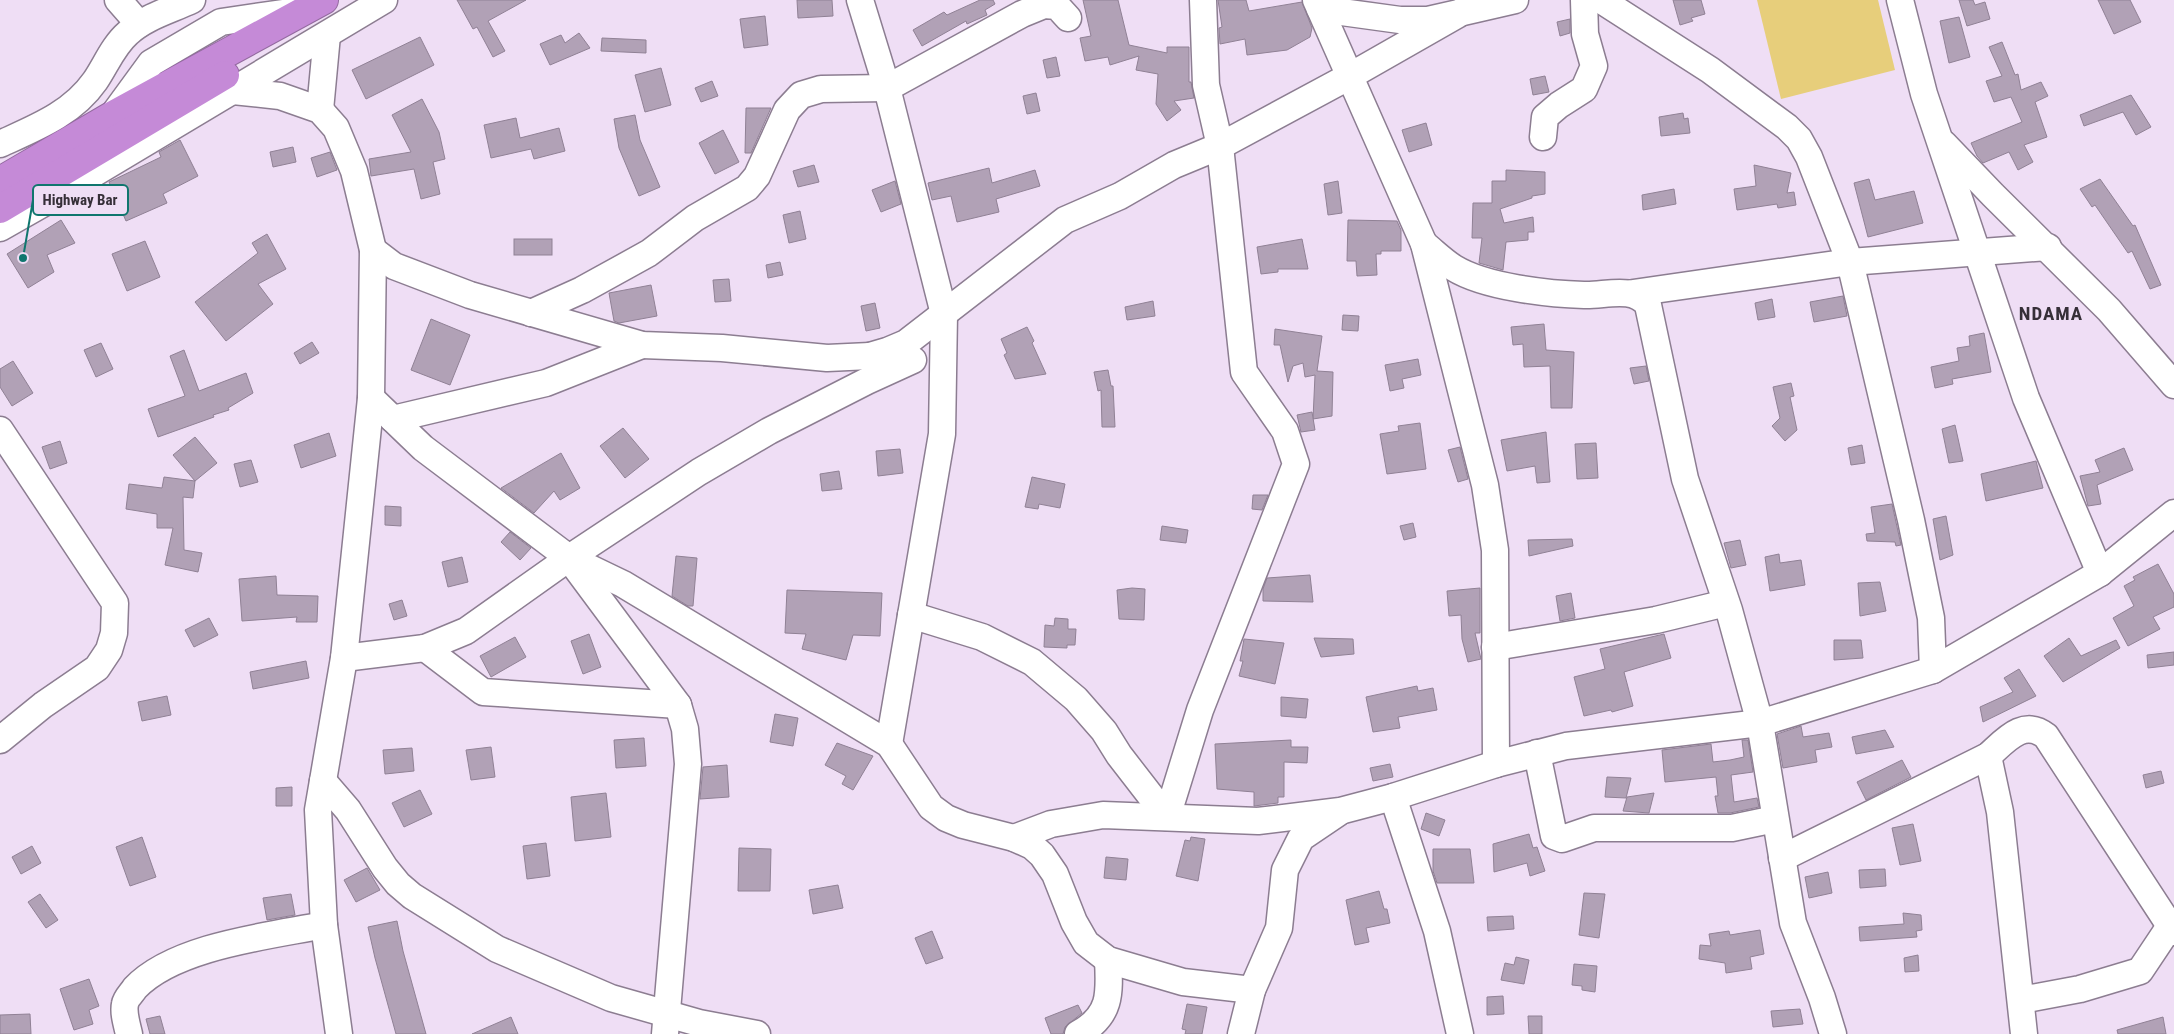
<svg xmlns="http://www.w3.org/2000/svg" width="2174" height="1034" viewBox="0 0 2174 1034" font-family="'Roboto Condensed',sans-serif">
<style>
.green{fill:#e7ce7b}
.building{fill:#b1a1b6;stroke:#908195}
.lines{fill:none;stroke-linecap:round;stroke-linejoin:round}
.minor-casing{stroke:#8c7d91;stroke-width:29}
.highway-casing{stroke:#936a9f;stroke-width:30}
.minor{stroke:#fff;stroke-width:26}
.highway{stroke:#c58ad7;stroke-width:28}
.labels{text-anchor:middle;stroke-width:4;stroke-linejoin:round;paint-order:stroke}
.district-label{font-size:19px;font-weight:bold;letter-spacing:1px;fill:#362f38;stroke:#efdef5}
.leader{fill:none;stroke:#0f766e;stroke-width:2}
.callout-dot{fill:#0f766e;stroke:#efdef5;stroke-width:2}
.callout{fill:#efdef5;stroke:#0f766e;stroke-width:2}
.callout-label{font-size:15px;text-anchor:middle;font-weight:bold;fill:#362f38}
</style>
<rect width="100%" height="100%" fill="#efdef5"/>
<path class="green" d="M1757,0H1878L1895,70L1781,99Z"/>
<g class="building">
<path d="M457,0H526L488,21L505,51L493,57L477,27L473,29Z"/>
<path d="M797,0H832L833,16L798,18Z"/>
<path d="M980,0H993L995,4L985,10L987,15L967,24L966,21L922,46L913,30L944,12L947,15Z"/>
<path d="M1083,0H1118L1129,45L1167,53V47H1189V82H1191L1194,98L1174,101L1181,110L1167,121L1156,104L1158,74L1136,70L1139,56L1110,65L1108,57L1085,61L1080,38L1091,36Z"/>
<path d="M1218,0H1246L1249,11L1302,2L1312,28L1310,37L1287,50L1247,55L1245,39L1220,44L1219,28L1222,27Z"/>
<path d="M1673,0H1701L1705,14L1691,18L1693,21L1680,25Z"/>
<path d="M1959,0H1973L1975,5L1985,2L1990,19L1967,26Z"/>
<path d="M2098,0H2130L2141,22L2114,34Z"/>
<path d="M765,16L768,45L744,48L740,19Z"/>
<path d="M1959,17L1970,57L1949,63L1940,21Z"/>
<path d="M1570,19V33L1560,36L1557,22Z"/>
<path d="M579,33L590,48L550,65L540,44L561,35L565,43Z"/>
<path d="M420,37L434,65L366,99L352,70Z"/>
<path d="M602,38L646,40V53L601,51Z"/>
<path d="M2002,42L2015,75L2018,74L2021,90L2041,82L2048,96L2035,102L2047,137L2024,145L2033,162L2018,170L2009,152L1983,163L1977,156L1971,143L2022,122L2011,97L1994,102L1986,81L2002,76L1989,47Z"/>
<path d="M1056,57L1060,76L1047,78L1043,60Z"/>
<path d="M661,68L671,105L645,112L635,75Z"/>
<path d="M1545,76L1549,92L1533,95L1530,79Z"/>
<path d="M712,81L718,96L701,102L695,88Z"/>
<path d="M1036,93L1040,111L1027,114L1023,96Z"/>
<path d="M2131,95L2151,127L2136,135L2123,112L2084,126L2080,115Z"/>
<path d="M422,99L439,132L445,159L433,162L440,194L421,199L414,169L371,176L369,159L411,152L392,115Z"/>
<path d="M746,108H771L751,153H745Z"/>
<path d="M1683,113L1684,119L1688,118L1690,133L1661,136L1659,117Z"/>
<path d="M635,115L640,140L660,187L639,196L619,148L614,119Z"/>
<path d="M516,118L520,138L559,128L565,151L534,159L531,149L491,158L484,125Z"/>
<path d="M1426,123L1432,145L1409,152L1402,130Z"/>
<path d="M723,130L739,162L715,174L699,143Z"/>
<path d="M180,140L198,176L163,194L167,203L126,221L109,182L161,157L159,152Z"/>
<path d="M293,147L296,162L273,167L270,152Z"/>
<path d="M330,152L337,170L317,177L311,158Z"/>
<path d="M814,165L819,182L798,187L793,171Z"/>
<path d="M1754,165L1791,173L1787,193L1794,192L1796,205L1778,208L1777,204L1737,210L1734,189L1756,186Z"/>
<path d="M989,168L992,183L1035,170L1040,186L996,199L999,212L957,222L951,196L932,200L928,183Z"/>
<path d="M1506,170L1545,172V194L1532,196V198L1500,209L1504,223L1533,217L1534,232H1528V240L1506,242L1503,270L1479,263L1482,238H1472L1473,203H1492V181H1506Z"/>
<path d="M1869,179L1875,200L1914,191L1923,223L1868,237L1854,183Z"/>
<path d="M2100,179L2133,226L2135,225L2161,285L2150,289L2132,251L2128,253L2095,205L2092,207L2080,189Z"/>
<path d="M895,181L901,204L881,212L872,190Z"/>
<path d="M1338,181L1342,213L1328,215L1324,184Z"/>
<path d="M1674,189L1676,204L1643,210L1642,195Z"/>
<path d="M800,211L806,239L789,243L783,215Z"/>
<path d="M61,220L75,243L47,255L54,272L28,288L7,254Z"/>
<path d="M1348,220L1397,221L1401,230V251H1381V254H1376L1377,275L1357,276L1356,261H1347Z"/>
<path d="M267,234L286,269L258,284L273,304L226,341L195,302L258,253L252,243Z"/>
<rect x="514" y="239" width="38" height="16"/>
<path d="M1302,239L1308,269H1278V272L1261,274L1257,247Z"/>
<path d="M145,241L160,277L127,291L112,254Z"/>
<path d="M780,262L783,275L768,278L766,265Z"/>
<path d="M729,279L731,301L715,302L713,280Z"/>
<path d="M651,285L657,316L619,323L614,321L609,293Z"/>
<path d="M1843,296L1847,316L1814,322L1810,302Z"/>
<path d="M1772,299L1775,317L1758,320L1755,303Z"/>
<path d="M1153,301L1155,316L1127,320L1125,307Z"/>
<path d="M875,303L880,328L866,331L861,306Z"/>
<path d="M1343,315L1359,316L1358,331L1342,330Z"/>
<path d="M431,319L470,335L450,385L411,370Z"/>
<path d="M1544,324L1546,350L1574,352L1572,408H1551L1550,366L1524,367L1523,344L1513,345L1511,327Z"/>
<path d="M1027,327L1034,341L1032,343L1046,374L1015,379L1004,355L1007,353L1001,339Z"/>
<path d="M1275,329L1322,336L1317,371L1333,372L1332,416L1313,419L1315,375L1305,377L1303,363L1293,366L1288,382L1280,345H1274Z"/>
<path d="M1984,333L1991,372L1952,379L1953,384L1935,388L1931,367L1959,361L1957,348L1970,346L1969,336Z"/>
<path d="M312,342L319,353L300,364L294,353Z"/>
<path d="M101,343L113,369L96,377L84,350Z"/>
<path d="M184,350L199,391L246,373L253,393L228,408L229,410L213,415L214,417L158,437L148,409L185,396L170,356Z"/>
<path d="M1418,359L1421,375L1402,379L1404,388L1390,391L1385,365Z"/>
<path d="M13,361L33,393L12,406L0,387V369Z"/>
<path d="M1646,366L1649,381L1634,384L1630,368Z"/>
<path d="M1108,370L1111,386H1113L1115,427H1102L1101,390L1098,391L1094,372Z"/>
<path d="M1791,383L1794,396L1790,397L1797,430L1785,441L1772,426L1780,418L1773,387Z"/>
<path d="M1312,412L1315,430L1301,432L1297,415Z"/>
<path d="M1420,423L1426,469L1387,474L1380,434L1399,431L1398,426Z"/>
<path d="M1955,425L1963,461L1949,463L1942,429Z"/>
<path d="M623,428L649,459L625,478L600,446Z"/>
<path d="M1546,432L1550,482L1537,483L1535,466L1507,471L1501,440Z"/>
<path d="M329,433L336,456L301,468L294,445Z"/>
<path d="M195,437L217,463L195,481L173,455Z"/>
<path d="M60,441L67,463L50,469L42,447Z"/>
<path d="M1596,443L1598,478L1577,479L1575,444Z"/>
<path d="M1862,445L1865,463L1851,465L1848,448Z"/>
<path d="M1460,447L1468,479L1458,482L1448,450Z"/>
<path d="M2124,448L2133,470L2097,485L2101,504L2088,506L2080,476L2100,472L2095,460Z"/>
<path d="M900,449L903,473L878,476L876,451Z"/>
<path d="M561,453L580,488L560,500L554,491L534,513L501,488Z"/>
<path d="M251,460L258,482L240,487L234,464Z"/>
<path d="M2036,461L2043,488L1986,501L1981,474Z"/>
<path d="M839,471L842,489L822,491L820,474Z"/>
<path d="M164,477L195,481L193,498L183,497L184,550L202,553L198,572L165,565L173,528H157V514L126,509L129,484L162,488Z"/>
<path d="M1032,477L1065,484L1060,508L1039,504L1038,509L1025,507Z"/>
<path d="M1253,495H1268L1262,510L1252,509Z"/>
<path d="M1892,504L1901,545L1896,546L1895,542L1867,541L1866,534L1875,533L1871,507Z"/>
<path d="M385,506L401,507V526L385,525Z"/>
<path d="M1946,516L1953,555L1940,560L1933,519Z"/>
<path d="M1413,523L1416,537L1404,540L1400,526Z"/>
<path d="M1162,526L1188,530L1186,543L1160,540Z"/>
<path d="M510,532L531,548L520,560L501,542Z"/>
<path d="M1572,539L1573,546L1529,556L1528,540Z"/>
<path d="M1740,540L1746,565L1731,568L1724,543Z"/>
<path d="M1779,554L1780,563L1801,560L1805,585L1770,591L1765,557Z"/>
<path d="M676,556L697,558L693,606H688L672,596Z"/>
<path d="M462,557L468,582L448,587L442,562Z"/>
<path d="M2158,564L2174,594V607L2153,617L2160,629L2128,646L2113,618L2134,606L2124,586L2135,580L2133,577Z"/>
<path d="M1310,575L1313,602L1263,601V589L1267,578Z"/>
<path d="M276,576L277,595L318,596L317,622H296L297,617L242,621L239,579Z"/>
<path d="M1880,582L1886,611L1860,616L1858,583Z"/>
<path d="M1132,588L1145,589L1144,620L1119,619L1117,590Z"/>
<path d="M1480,588V633H1475L1481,659L1468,662L1462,639L1461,615L1449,616L1447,591Z"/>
<path d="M787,590L882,593L880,636L853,635L846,660L802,649L806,634L785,633Z"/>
<path d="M1571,593L1575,618L1560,621L1556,596Z"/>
<path d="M402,600L407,616L394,620L389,604Z"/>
<path d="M209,618L218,635L194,647L185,630Z"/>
<path d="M1055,618L1068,619V629H1076L1075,645H1067V648L1044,647L1045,625L1054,626Z"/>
<path d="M589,634L601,667L583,674L571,641Z"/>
<path d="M1664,634L1671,658L1624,672L1633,706L1612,712L1611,710L1584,716L1574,677L1605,669L1600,649Z"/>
<path d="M515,637L526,657L491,677L480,656Z"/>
<path d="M1314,638L1353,639L1354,654L1321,657Z"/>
<path d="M2069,638L2081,656L2116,640L2120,648L2063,682L2044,656Z"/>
<path d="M1244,639L1284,643L1275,684L1239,676L1243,661H1240Z"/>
<path d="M1834,640H1861L1863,658L1834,660Z"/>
<path d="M2174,652V665L2148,668L2147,655Z"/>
<path d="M306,661L309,678L253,689L250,672Z"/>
<path d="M2019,669L2036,696L1983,722L1980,707L2013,692L2004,678Z"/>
<path d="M1417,686L1418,691L1433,688L1437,710L1398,717L1400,728L1373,732L1366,697Z"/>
<path d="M167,696L171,715L142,721L138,702Z"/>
<path d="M1281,697L1308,699L1306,718L1281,716Z"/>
<path d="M775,714L798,718L793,746L770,742Z"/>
<path d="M1801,726L1803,737L1829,733L1832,747L1815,750L1817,762L1783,768L1777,734Z"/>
<path d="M1885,730L1894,747L1856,754L1852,737Z"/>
<path d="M644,738L646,766L616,768L614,740Z"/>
<path d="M1291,740V747H1308L1307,763L1284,762V797H1278V803L1254,806V792L1217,789L1215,744Z"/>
<path d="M1742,740H1748L1753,772L1731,775L1734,802L1757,798L1759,807L1730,813H1718L1715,796H1718L1716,777L1665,782L1662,750L1711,744L1713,762L1730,760L1744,757Z"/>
<path d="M837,743L873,756L853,790L842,784L846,776L825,765Z"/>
<path d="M491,747L495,777L471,780L466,750Z"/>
<path d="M412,748L414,771L385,774L383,750Z"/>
<path d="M1902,760L1911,777L1866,800L1857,782Z"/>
<path d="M1390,764L1393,777L1373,781L1370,768Z"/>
<path d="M727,765L729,797L700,799L703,767Z"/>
<path d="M2161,771L2164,783L2146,788L2143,775Z"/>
<path d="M1607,777L1631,778L1626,798L1605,797Z"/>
<path d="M292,787V806H276V788Z"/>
<path d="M420,790L432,814L404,827L392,803Z"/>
<path d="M606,793L611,837L575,841L571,797Z"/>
<path d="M1654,793L1649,813L1623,811L1627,797Z"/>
<path d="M1426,813L1445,820L1439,836L1421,829Z"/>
<path d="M1913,824L1921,861L1900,865L1892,828Z"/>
<path d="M1529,834L1533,848L1537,847L1545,871L1530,876L1527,863L1494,872L1493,844Z"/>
<path d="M142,837L156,877L130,886L116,847Z"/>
<path d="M1191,837L1205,839L1198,881L1176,876L1185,840L1190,841Z"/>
<path d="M546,843L550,876L527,879L523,846Z"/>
<path d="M32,846L41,863L21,874L12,857Z"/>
<path d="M739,848L771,849L770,891H738Z"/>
<path d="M1433,849H1470L1474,883H1437L1433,871Z"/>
<path d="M1106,857L1128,859L1126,880L1104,878Z"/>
<path d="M367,868L380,890L356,902L344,880Z"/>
<path d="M1885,869L1886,886L1860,888L1859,870Z"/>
<path d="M1828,872L1832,893L1809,898L1805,877Z"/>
<path d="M838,885L843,908L813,914L809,890Z"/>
<path d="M1379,891L1384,909H1387L1390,923L1366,928L1369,942L1355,945L1346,900Z"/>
<path d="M1584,893L1605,894L1599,938L1579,935Z"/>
<path d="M40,894L58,920L46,928L28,902Z"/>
<path d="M291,894L295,915L267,920L263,898Z"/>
<path d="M1903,913L1921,915L1922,930L1916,931L1917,937L1860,941L1859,927L1904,924Z"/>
<path d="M1513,916L1514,929L1488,931L1487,917Z"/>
<path d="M397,921L403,951L426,1034H396L375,958L368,927Z"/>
<path d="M1760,930L1764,954L1750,957L1752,969L1726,973L1725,963L1699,959L1700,945L1711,946L1709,934L1729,931L1730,935Z"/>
<path d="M932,931L943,958L926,964L915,938Z"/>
<path d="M1918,955L1919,971L1905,972L1904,958Z"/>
<path d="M1516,957L1529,960L1524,984L1501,980L1505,963L1514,965Z"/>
<path d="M1574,964L1597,966L1595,992L1582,990V986L1572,985Z"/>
<path d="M89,979L99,1006L89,1010L93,1024L74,1030L60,989Z"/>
<path d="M1503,996L1504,1014L1487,1015V997Z"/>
<path d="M1187,1004L1207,1007L1202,1034H1185L1186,1030L1182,1029Z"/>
<path d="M1078,1005L1082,1013L1065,1027L1063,1034H1051L1045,1018Z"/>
<path d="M1800,1009L1803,1024L1773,1027L1771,1011Z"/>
<path d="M30,1014L31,1034H0V1015Z"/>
<path d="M160,1016L165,1034H150L146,1019Z"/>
<path d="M1528,1016H1542V1034H1529Z"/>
<path d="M511,1017L518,1034H472Z"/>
<path d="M2163,1017L2166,1034H2118L2117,1030Z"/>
</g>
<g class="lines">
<g class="minor-casing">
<g id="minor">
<path d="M118,0L139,24"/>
<path d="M860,0L887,88L944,314L942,434L889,744"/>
<path d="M1316,0L1424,244L1485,485L1495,550L1496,764"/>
<path d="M1601,0L1710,70L1787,127L1799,139L1809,157L1850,262L1911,520L1931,618L1933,670"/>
<path d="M1900,0L1924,94L2026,398L2100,573"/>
<path d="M1320,9L1400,20H1428L1515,0"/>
<path d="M233,91L280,96L320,110L336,128L354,171L373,250L371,398L344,658L318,810L324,925L339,1034"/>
<path d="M320,110L327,35"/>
<path d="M113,115L151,63L221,22L304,10"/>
<path d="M1543,137L1545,117L1559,105L1584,89L1594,66L1585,34L1584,0"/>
<path d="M0,144C35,128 72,114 95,81C106,65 113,46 128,33C145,17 171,10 192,0"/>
<path d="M1944,144L1993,195L2109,310L2174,385"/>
<path d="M0,228L58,195L384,0"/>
<path d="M1424,244C1434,252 1443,261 1454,268C1485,287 1548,294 1584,295C1605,296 1633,285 1648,305L1685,479L1729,610L1760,723L1793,923L1822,998L1833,1034"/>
<path d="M373,250L394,266L470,295L642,345L722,348L827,358L870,356L886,357"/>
<path d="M1633,293L1850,262L2048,247"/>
<path d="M531,313L582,290L649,253L695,218L747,188L757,176L787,110L801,95L821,89L887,88L1022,14L1044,5L1057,6L1068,18"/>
<path d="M870,356L887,351L906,343L1065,220L1120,196L1174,165L1220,146L1350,76L1457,15L1478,0"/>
<path d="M371,398L423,448L569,558L623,584L889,744L931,807L946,818L963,825L1014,838L1032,846L1042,855L1055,874L1074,922L1086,943L1108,960L1183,982L1252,990"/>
<path d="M393,419L546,383L642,345"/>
<path d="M0,430L115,603L114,633L109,650L97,668L43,705L0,740"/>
<path d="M571,561L678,705L685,729L688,764L665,1034"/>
<path d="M911,615L982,637L1032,662L1076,699L1104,731L1119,755L1167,817"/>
<path d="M1495,647L1656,620L1726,603"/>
<path d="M425,648L483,692L678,705"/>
<path d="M344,658L425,648L466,631L569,558L699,472L769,431L867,381L913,360"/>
<path d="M1537,753L1554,836L1562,839L1594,828H1732L1775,819"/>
<path d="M1988,756L2000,812L2024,1034"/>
<path d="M323,781L348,810L385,868L398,884L412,896L497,949L611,998L699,1023L757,1034"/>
<path d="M1393,797L1437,931L1460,1034"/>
<path d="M1167,817L1200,710L1296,464L1285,431L1244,372L1220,146L1206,85L1203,0"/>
<path d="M1014,838L1051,824L1103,815L1258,821L1340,811L1393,797L1496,764L1566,746L1760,723L1933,670L2100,573L2174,513"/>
<path d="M1782,858L1988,756C2005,741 2023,718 2046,736L2174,932"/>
<path d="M2021,1000L2080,989L2140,971L2170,926"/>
<path d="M129,1034C127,1025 123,1013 125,1004C126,998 132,993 135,988C175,946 269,936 324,925"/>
<path d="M1078,1034C1111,1016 1110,994 1108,960"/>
<path d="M1241,1034L1252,990L1279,928L1285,870L1301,838L1338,813"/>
</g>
</g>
<g class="highway-casing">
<g id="highway">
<path d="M0,181L113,115L324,0"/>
<path d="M0,209L225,75"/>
</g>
</g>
<use href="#minor" class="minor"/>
<use href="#highway" class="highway"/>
</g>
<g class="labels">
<g class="district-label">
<text x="2051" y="320">NDAMA</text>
</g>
</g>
<path class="leader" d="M23 258L33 200"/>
<circle class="callout-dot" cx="23" cy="258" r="5"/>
<rect class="callout" x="33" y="185" width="95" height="30" rx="5"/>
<g class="callout-label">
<text x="80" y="205">Highway Bar</text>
</g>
</svg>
